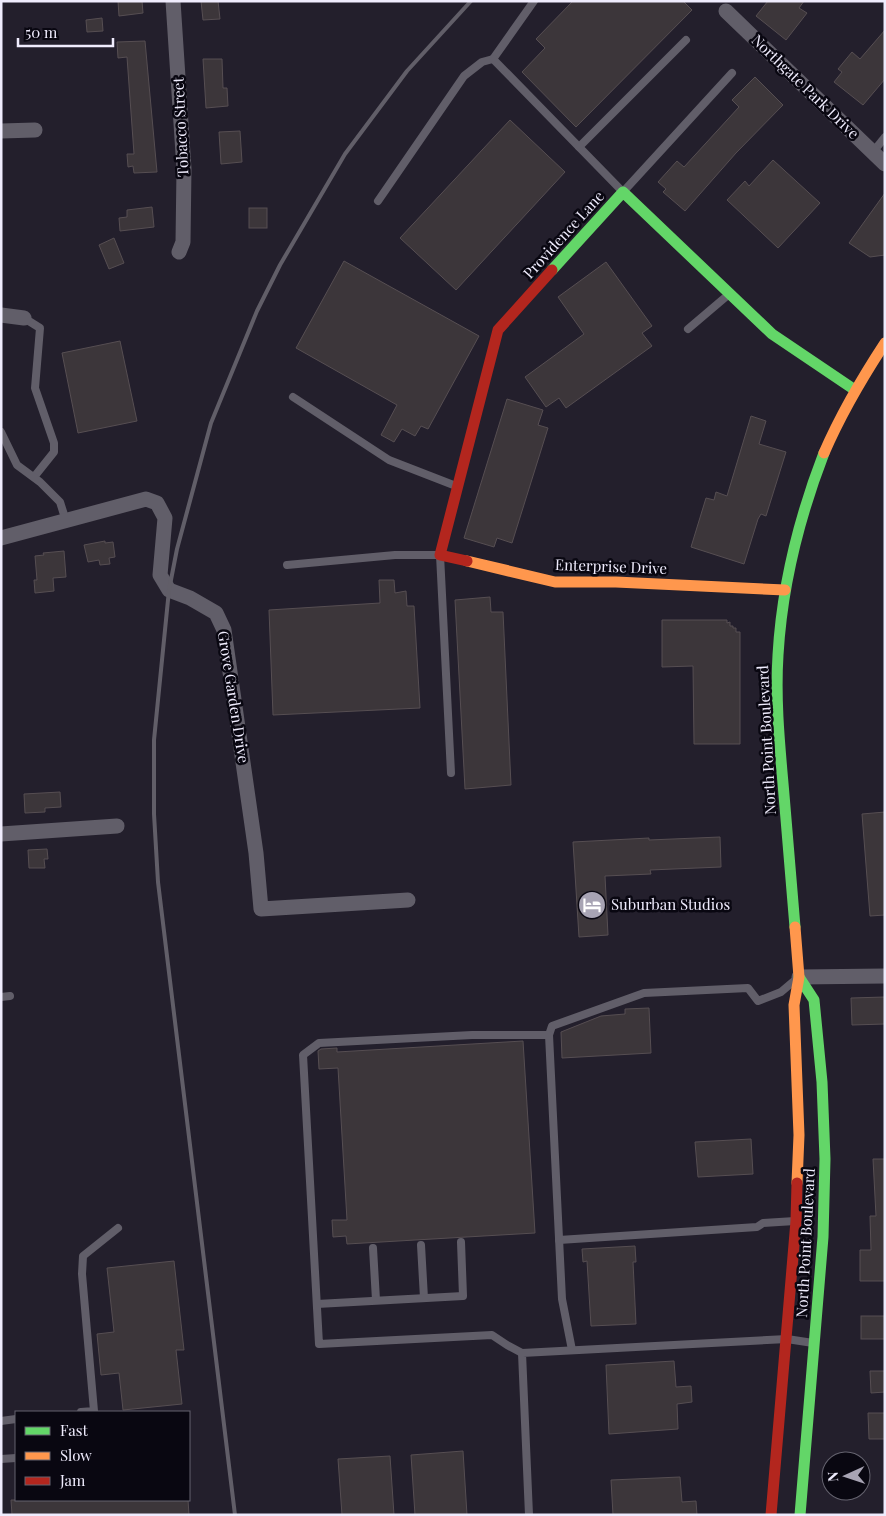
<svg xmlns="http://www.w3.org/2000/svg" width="886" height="1516" viewBox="0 0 886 1516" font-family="'Playfair Display',serif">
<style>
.building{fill:#3c363a;stroke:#564e52}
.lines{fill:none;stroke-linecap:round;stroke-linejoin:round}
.lane{stroke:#615e69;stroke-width:8}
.street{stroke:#615e69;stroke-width:15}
.fast{stroke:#63d668;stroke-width:11}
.slow{stroke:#ff974d;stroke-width:11}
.jam{stroke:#b3261e;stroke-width:11}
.rail{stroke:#615e68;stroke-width:4}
.labels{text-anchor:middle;stroke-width:5;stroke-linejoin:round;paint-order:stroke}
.street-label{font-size:15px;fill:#efecfd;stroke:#090711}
.poi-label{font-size:15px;fill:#efecfd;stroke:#090711;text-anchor:start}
</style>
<rect width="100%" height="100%" fill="#231f2c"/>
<g class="building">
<path d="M118,1H142L143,13L119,16Z"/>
<path d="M201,1H218L220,19L203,20Z"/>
<path d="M573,1H683L692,10L576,127L522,72L545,48L536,39Z"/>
<path d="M768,1H804L799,8L807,13L786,40L756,16Z"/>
<path d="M102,18L103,31L87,32L86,20Z"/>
<path d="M885,30V79L863,105L834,82L842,72L838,69L852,52L860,59Z"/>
<path d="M145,41L157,172L134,173L133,166L128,167L127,154H134L127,57L118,58L117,42Z"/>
<path d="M203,59H222L223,88H227L228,106L206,108Z"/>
<path d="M755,77L783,105L736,153L685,211L663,192L666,189L658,182L677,161L684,167L739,107L732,100Z"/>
<path d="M510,120L565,172L456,290L400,238Z"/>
<path d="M240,131L242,162L221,164L219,132Z"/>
<path d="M773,160L820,203L778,248L727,200L745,181L749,186Z"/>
<path d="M885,193V255L870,257L849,243Z"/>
<path d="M152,207L154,227L120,231L119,218L127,217V210Z"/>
<rect x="249" y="208" width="18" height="20"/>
<path d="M114,238L124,263L109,269L99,245Z"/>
<path d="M344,261L479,336L428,429L421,426L415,436L402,429L394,442L381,435L397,405L296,348Z"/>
<path d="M606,262L652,326L642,333L652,346L566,408L559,398L546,407L525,377L584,334L558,297Z"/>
<path d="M120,341L137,421L78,433L62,353Z"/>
<path d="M507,399L543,410L538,425L548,428L512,543L497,538L494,547L464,538Z"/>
<path d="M751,416L766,421L759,444L786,452L766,516L761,514L758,519L744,564L691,547L706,498L714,500L716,492L727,496Z"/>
<path d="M105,541V543L113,542L115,557L109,558L110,564L100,565L99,560L88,562L84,545Z"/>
<path d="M64,551L66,577L53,578L54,591L35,593L34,580H37L35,556L44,555L43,553Z"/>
<path d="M379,580H394L395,593L406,591L407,606H414L420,708L273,715L269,610L380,603Z"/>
<path d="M490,597L491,612H503L511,785L465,789L455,600Z"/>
<path d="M662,620H727V623L730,622V626H733V628H736V632H740V744H694L693,666L662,667Z"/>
<path d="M60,792L61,807L45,808V812L25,813L24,794Z"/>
<path d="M885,812V915L870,916L862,814Z"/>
<path d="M720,837L721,867L650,870L651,874L605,876L608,935L579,937L573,842L649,838V840Z"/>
<path d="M47,849L48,859H44L45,868H29L28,850Z"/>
<path d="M885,997V1024L852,1025L851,998Z"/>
<path d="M649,1008L651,1053L562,1058L561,1032L601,1016L625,1014V1009Z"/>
<path d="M523,1041L535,1233L347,1244L346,1236L333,1237L332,1220H347L338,1068L319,1069L318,1051L321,1049L337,1048V1052Z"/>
<path d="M751,1139L753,1174L698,1177L695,1142Z"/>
<path d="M873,1159H885V1281H860V1250H871L870,1216H876Z"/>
<path d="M635,1246L636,1262H633L636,1324L591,1326L587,1261L583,1262L582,1249Z"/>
<path d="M174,1261L184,1350H176L182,1404L123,1410L119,1373L101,1375L97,1334L114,1332L107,1268Z"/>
<rect x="861" y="1316" width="24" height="23"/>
<path d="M674,1361L676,1387L691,1386L692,1402L677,1404L678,1429L609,1434L606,1365Z"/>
<path d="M870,1371H885V1392L871,1393Z"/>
<path d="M868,1413H885V1439H869Z"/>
<path d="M463,1451L467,1515H415L411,1455Z"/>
<path d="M390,1456L394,1515H342L338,1459Z"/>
<path d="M680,1477L682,1502L696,1501L697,1515H613L611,1480Z"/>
<path d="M11,1500H188L189,1515H12Z"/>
</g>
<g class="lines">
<g class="lane">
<path d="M493,59L534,1"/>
<path d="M579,147L686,40"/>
<path d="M873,152L885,137"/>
<path d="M378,201L464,76L482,62L493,59L623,192L732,73"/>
<path d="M24,318L40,328L35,388L54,443V452L34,477"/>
<path d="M688,329L728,295"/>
<path d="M293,397L389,460L456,486"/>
<path d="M1,432L17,465L40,482L60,502L66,521"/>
<path d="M287,565L395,555H440L451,773"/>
<path d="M1,997L10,996"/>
<path d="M549,1035L552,1026L644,993L748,988L758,1001L781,992L794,981"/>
<path d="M559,1240L757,1227L763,1223L795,1221"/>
<path d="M421,1245L424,1298"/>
<path d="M373,1248L376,1300"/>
<path d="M317,1304L463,1296L461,1242"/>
<path d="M522,1353L507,1345L492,1335L319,1344L303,1055L319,1043L472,1035H549L562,1299L572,1350"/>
<path d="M81,1412L94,1411L82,1274L83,1256L118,1228"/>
<path d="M1,1421L16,1419"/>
<path d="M1,1459L16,1458"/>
<path d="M529,1515L522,1353L787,1339L813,1343"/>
</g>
<g class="street">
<path d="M173,1L184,169L183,242L179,252"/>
<path d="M726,11L885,164"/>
<path d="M1,131L35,130"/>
<path d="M1,315L24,318"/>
<path d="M1,538L146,499L157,503L165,518L160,575L169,590L190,598L216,613L224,630L256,853L261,909L408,900"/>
<path d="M1,834L117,826"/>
<path d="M799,977L885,976"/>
</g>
<g class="fast">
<path d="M552,270L623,192L772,334L855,390"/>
<path d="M795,927C791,883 788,839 784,795C780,748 775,702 778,655C782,585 799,518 824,453"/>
<path d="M799,977L814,1000L822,1082L825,1159L823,1237L800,1515"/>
</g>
<g class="slow">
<path d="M824,453C841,414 862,378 885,343"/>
<path d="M467,561L555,582H616L785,590"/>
<path d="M795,927L799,977L794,1005L799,1135L797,1183"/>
</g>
<g class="jam">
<path d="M467,561L440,555L498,330L552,270"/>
<path d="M771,1515L796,1221L797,1183"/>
</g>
<path class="rail" d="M235,1515L158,882L154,814V740L169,590L177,549L211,423L257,311L280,265L345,154L407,71L471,1"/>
</g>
<defs>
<g id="hotel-disc" transform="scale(1.4375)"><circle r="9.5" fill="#a8a4b4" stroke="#090711"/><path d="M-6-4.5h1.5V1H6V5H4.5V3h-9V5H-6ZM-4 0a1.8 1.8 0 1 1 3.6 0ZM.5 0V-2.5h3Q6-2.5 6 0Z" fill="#fff"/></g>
</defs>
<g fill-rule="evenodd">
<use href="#hotel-disc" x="592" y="905"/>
</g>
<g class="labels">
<g class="street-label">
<text transform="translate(805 87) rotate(44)" y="5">Northgate Park Drive</text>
<text transform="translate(181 127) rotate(-93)" y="5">Tobacco Street</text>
<text transform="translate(564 235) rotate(-48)" y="5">Providence Lane</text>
<text transform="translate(611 567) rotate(2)" y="5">Enterprise Drive</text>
<text transform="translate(233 697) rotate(81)" y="5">Grove Garden Drive</text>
<text transform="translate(767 740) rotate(-93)" y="5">North Point Boulevard</text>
<text transform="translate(806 1243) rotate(-87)" y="5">North Point Boulevard</text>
</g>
<g class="poi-label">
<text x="611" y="910">Suburban Studios</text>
</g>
</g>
<rect width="886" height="1516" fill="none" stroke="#efecfd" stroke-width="5"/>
<rect x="15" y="1411" width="175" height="90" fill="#090711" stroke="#65636f"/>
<rect x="25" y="1427" width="25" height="8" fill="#63d668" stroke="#65636f"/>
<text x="60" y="1436" font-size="15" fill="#efecfd">Fast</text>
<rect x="25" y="1452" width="25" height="8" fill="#ff974d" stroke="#65636f"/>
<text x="60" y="1461" font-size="15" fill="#efecfd">Slow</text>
<rect x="25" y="1477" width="25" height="8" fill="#b3261e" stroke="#65636f"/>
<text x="60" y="1486" font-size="15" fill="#efecfd">Jam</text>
<g transform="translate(846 1476) rotate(267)"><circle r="24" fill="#090711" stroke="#65636f"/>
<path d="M0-4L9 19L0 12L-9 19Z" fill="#a8a4b4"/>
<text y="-8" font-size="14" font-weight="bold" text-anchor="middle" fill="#efecfd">N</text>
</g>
<path d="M18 38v8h95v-8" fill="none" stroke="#efecfd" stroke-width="2.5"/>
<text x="25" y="38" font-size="15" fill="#efecfd" stroke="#090711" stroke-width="4" paint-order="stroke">50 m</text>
</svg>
